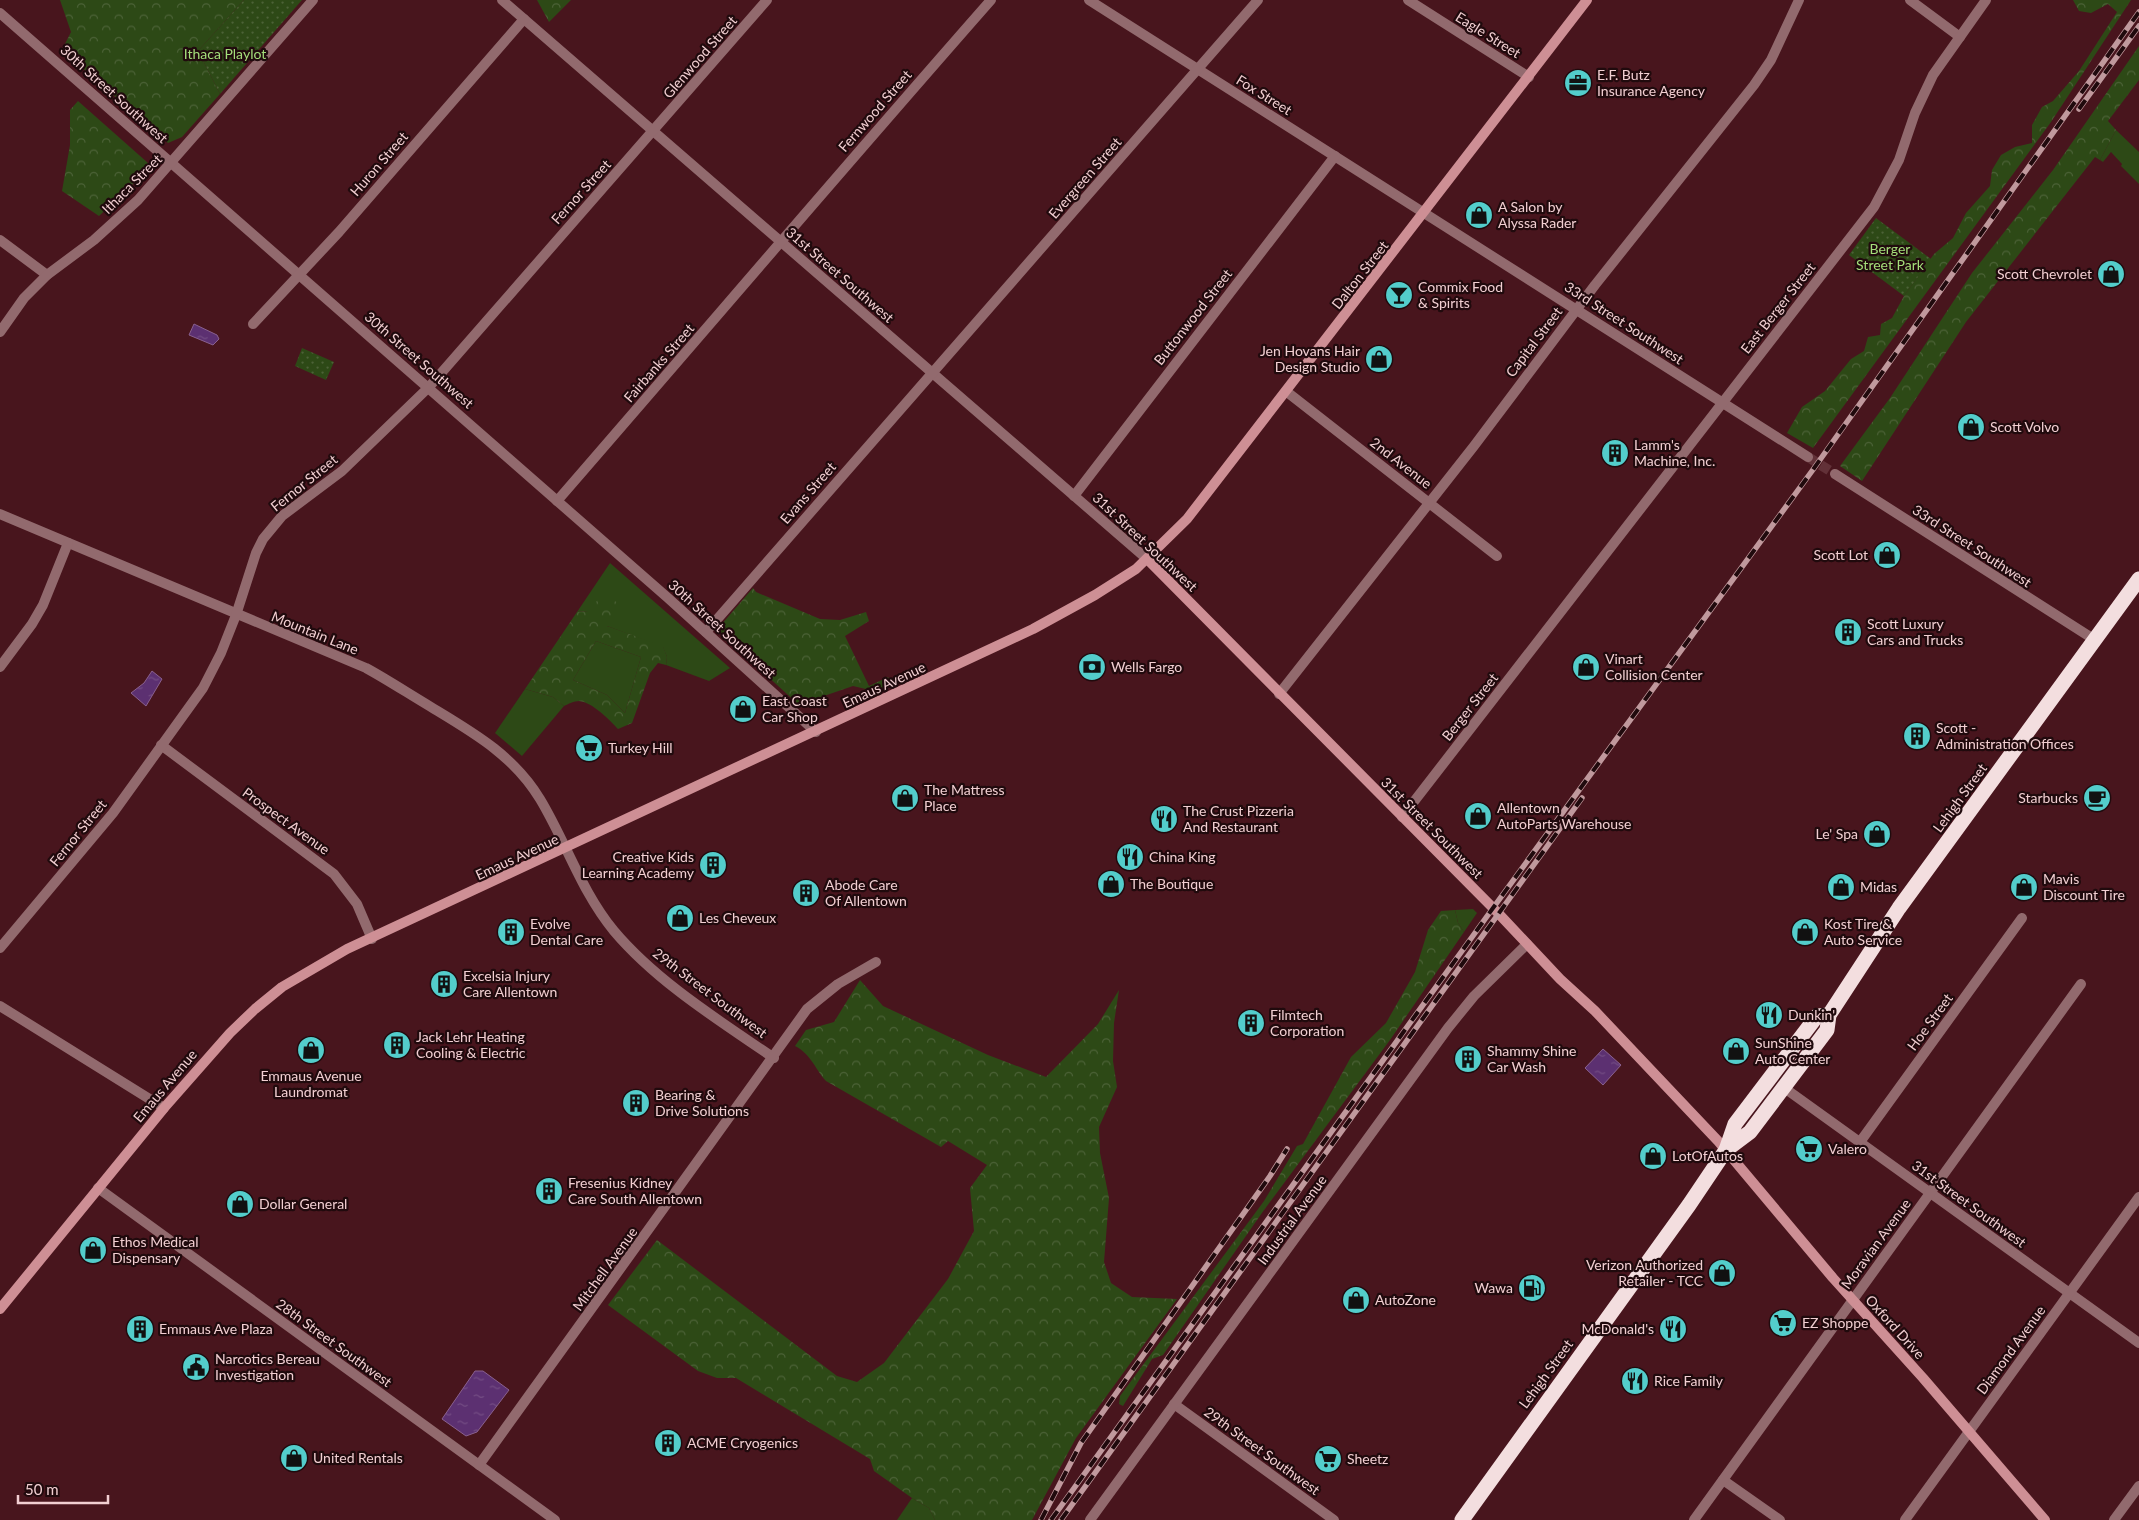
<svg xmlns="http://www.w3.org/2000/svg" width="2139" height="1520" viewBox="0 0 2139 1520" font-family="Lato,sans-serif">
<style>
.grass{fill:#2d4916}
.forest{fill:url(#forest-crowns);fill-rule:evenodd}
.park{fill:url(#park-dots)}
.water{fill:url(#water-ripples);stroke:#89608e}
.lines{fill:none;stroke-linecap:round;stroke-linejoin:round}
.street-tunnel{stroke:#623138;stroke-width:10;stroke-dasharray:10 5;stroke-linecap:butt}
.street{stroke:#926a6e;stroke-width:10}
.secondary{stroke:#ce8f95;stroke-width:10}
.highway{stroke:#f3dedf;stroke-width:15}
.rail-casing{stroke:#c0999d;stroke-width:5.5}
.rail{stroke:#200a0d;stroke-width:4;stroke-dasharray:11;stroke-linecap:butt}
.labels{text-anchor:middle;stroke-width:4.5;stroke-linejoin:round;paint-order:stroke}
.street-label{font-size:14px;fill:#f2cfd2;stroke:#200a0d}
.park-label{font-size:14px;fill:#a4de7a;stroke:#200a0d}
.poi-label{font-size:14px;fill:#f2cfd2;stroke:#200a0d;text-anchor:start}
</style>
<defs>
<pattern id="forest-crowns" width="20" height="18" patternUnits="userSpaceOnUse" patternTransform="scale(1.25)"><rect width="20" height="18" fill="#2d4916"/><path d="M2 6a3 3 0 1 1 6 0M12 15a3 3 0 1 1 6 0" fill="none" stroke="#4c6237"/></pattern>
<pattern id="park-dots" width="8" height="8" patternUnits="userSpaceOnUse" patternTransform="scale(1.25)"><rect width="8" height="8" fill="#2d4916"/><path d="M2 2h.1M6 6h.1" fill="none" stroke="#4c6237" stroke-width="1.8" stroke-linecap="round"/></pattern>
<pattern id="water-ripples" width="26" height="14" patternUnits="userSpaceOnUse" patternTransform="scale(1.25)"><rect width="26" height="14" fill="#5c3071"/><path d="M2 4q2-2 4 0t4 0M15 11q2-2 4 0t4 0" fill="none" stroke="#744d84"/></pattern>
</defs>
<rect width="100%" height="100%" fill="#48151d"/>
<g class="grass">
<path d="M2116,130L2139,152V184L2121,166L2122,164L2111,152L2103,162L2100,160Z"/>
<path d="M610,563L730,668L709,681L666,665L667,657L663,647L607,626L588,611L577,612Z"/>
<path d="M596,641L641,657L625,713L607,695L573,680Z"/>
<path d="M525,689L553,697L564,706L522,756L495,733Z"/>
<path d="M1473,909L1477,913L1464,932L1458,923L1455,910Z"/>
<path d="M912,1498L929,1508L935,1520H897Z"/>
</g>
<g class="forest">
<path d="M244,0L198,51L220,94L182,137L168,143L62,50L71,32L60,0Z"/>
<path d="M537,0H571L549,22Z"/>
<path d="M2073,0H2131L2051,122L1813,448L1787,433L1802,407L1825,391L1851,359L1864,351L1868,337L1880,335L1881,324L1892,318L1904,296L1934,254L1953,238L1966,213L1990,186L1992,170L2001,155L2015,147L2032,143V125L2042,107L2053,101L2079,71L2117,12L2108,4L2091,13L2079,11Z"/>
<path d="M2139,46V80L2108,121L2116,130L2100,160L2095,157L1966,322L1862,481L1840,466L1890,398L1972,273L2053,170Z"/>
<path d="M78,101L148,163L150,168L99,216L62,191L70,145V110Z"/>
<path d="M753,588L756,592L820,619L840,620L866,612L869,621L845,636L869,686L888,677L892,684L879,689L870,690L853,686L821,697L816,705H799L721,634L719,629L721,625Z"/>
<path d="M603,594L625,607L607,626L663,646L667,657L666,665L658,663L650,673L632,723L618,729C610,720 592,702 579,701C574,701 568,704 564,706L553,697L525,689L577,612L588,611ZM596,641L641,657L625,713L607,695L573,680Z"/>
<path d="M1455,910L1458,923L1464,932L1390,1040L1264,1210L1163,1355L1152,1359L1123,1406L1119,1404L1120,1396L1264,1201L1297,1146L1303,1144L1351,1057L1386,1023L1415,972L1428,930L1441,911Z"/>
<path d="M860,980L883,1006L988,1055L1046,1077L1098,1024L1119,990L1114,1023L1113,1061L1117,1087L1099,1127L1100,1153L1109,1198L1104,1262L1111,1283L1132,1297L1177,1299L1076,1438L1032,1520H935L929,1508L912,1498L874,1471L870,1459L736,1378H717L698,1371L608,1305L657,1240L837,1376L857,1382L884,1363L948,1279L974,1231L970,1188L987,1165L948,1141L941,1147L826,1081C815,1069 811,1054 795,1046L806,1030L834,1022Z"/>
</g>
<g class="park">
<path d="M244,0H302L220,94L198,51Z"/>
<path d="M1876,218L1931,259L1904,296L1849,255Z"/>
<path d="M302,348L334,362L326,380L295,366Z"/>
</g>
<g class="water">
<path d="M194,324L217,335L219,339L213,345L189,335Z"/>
<path d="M152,671L162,679L146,706L131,693L144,683Z"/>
<path d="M1603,1049L1621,1065L1603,1085L1585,1068Z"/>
<path d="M475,1371H483L509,1390L477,1432L466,1436L442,1419Z"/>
</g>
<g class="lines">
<path class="street-tunnel" d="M1808,457L1835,474"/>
<g class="street">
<path d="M502,0L1147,559"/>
<path d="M1089,0L1808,457"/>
<path d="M1408,0L1529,77"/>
<path d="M1910,0L1960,37"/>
<path d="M0,13L668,598L816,732"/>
<path d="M0,240L47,275"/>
<path d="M253,324L339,232L524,19"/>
<path d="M0,332L24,298L47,275L94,240L138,200L313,0"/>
<path d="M1287,392L1497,556"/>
<path d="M1835,474L2095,640"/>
<path d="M1074,496L1335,156"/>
<path d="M557,501C702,334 845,166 991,0"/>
<path d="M0,514L366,668C388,680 409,694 431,707C474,733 513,755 540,799C566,842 581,891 614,931C657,982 720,1021 774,1058"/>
<path d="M706,632L1258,0"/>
<path d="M0,667L32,624L43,605L68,543"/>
<path d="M1279,694L1474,446L1595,285L1754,85L1771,60L1799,0"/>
<path d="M161,745L334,874L357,904L372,939"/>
<path d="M1402,817L1874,207L1899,160L1915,113L1933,75L1986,0"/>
<path d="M0,948L113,813L203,688L221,653L236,615L256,553L263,539L282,516L342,471L429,387L767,0"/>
<path d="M0,1006L164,1108"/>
<path d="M1783,1087L2139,1343"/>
<path d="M1860,1142L2022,918"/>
<path d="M98,1188L555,1520"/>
<path d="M1174,1404L1334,1520"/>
<path d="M479,1465L807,1009L838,984L876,962"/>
<path d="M1723,1480L1780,1520"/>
<path d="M1090,1520L1448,1028L1474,996L1527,944"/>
<path d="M1694,1520L2081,984"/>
<path d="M1905,1520L2139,1197"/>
<path d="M2114,1520L2139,1486"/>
</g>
<g class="secondary">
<path d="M1147,559L1498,913L1560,979L1595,1011L1718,1141L1833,1278L1923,1378L2045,1520"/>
<path d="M0,1309L164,1108L230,1033L255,1009L282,987L347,949L1033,629L1095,595L1136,569L1187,519L1587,0"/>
</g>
<g class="highway">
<path d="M1726,1150L1750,1132L1827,1030L1829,1015L1899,908L2139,579"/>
<path d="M1462,1520L1689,1205L1726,1150L1735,1124L1817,1016L1829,1015"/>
</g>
<g class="rail-casing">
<g id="rail">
<path d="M2079,109L2139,26"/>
<path d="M1041,1520L1081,1443L1270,1176L1287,1149"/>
<path d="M1051,1520L1493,908L1812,471L2139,12"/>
<path d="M1061,1520L1582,798"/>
</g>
</g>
<use href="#rail" class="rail"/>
</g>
<defs>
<g id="office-disc" transform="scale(1.4375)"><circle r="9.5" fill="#53cdcb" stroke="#200a0d"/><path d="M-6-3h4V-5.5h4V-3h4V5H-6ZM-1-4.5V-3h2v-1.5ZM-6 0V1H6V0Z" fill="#111"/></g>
<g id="shop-disc" transform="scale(1.4375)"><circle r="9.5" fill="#53cdcb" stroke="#200a0d"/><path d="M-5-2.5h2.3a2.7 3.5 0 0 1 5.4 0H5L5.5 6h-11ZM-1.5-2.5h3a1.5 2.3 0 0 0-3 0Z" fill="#111"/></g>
<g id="bar-disc" transform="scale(1.4375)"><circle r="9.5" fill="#53cdcb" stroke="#200a0d"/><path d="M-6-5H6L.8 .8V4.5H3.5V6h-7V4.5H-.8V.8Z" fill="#111"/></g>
<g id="building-disc" transform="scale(1.4375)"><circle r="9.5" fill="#53cdcb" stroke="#200a0d"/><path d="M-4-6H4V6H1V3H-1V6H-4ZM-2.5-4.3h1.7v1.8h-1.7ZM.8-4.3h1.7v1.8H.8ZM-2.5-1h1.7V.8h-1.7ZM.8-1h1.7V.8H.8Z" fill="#111"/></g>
<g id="bank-disc" transform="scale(1.4375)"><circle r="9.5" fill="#53cdcb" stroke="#200a0d"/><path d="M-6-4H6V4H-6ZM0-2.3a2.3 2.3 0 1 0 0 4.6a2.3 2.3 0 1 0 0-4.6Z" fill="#111"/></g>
<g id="supermarket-disc" transform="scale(1.4375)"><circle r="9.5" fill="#53cdcb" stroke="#200a0d"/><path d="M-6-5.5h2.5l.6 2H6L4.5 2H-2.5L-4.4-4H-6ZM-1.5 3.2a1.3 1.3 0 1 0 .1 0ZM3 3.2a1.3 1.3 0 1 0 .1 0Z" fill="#111"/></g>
<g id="cafe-disc" transform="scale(1.4375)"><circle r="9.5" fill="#53cdcb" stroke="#200a0d"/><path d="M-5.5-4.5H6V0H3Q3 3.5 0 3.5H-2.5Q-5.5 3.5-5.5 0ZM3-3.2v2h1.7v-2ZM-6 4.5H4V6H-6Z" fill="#111"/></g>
<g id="restaurant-disc" transform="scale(1.4375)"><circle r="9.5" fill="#53cdcb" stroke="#200a0d"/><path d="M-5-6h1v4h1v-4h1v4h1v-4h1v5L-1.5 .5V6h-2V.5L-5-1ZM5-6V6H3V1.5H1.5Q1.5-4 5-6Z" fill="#111"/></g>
<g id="fuel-disc" transform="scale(1.4375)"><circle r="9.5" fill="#53cdcb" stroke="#200a0d"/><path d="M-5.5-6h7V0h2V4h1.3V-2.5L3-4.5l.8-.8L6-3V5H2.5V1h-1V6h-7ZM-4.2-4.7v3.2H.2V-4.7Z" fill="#111"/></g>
<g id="civic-disc" transform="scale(1.4375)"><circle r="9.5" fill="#53cdcb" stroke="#200a0d"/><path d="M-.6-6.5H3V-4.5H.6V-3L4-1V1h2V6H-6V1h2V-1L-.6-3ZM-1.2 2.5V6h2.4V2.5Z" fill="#111"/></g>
</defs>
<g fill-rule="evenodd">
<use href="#office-disc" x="1578" y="83"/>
<use href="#shop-disc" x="1479" y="215"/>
<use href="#shop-disc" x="2111" y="274"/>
<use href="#bar-disc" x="1399" y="295"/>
<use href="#shop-disc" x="1379" y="359"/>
<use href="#shop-disc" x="1971" y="427"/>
<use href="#building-disc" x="1615" y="453"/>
<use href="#shop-disc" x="1887" y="555"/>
<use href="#building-disc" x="1848" y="632"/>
<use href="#bank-disc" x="1092" y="667"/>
<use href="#shop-disc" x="1586" y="667"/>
<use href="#shop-disc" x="743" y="709"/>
<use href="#building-disc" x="1917" y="736"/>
<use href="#supermarket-disc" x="589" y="748"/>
<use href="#shop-disc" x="905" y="798"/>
<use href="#cafe-disc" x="2097" y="798"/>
<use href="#shop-disc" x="1478" y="816"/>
<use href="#restaurant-disc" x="1164" y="819"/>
<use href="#shop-disc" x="1877" y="834"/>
<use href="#restaurant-disc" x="1130" y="857"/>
<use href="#building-disc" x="713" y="865"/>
<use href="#shop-disc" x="1111" y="884"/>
<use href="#shop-disc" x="1841" y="887"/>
<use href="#shop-disc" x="2024" y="887"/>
<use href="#building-disc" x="806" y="893"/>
<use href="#shop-disc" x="680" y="918"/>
<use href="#building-disc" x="511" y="932"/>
<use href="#shop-disc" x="1805" y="932"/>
<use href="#building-disc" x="444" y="984"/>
<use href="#restaurant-disc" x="1769" y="1015"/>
<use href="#building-disc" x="1251" y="1023"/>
<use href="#building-disc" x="397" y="1045"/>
<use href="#shop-disc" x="311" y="1050"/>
<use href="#shop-disc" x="1736" y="1051"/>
<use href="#building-disc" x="1468" y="1059"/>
<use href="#building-disc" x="636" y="1103"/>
<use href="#supermarket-disc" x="1809" y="1149"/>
<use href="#shop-disc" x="1653" y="1156"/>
<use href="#building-disc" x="549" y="1191"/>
<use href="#shop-disc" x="240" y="1204"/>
<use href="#shop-disc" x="93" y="1250"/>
<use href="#shop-disc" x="1722" y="1273"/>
<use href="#fuel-disc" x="1532" y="1288"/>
<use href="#shop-disc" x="1356" y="1300"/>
<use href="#supermarket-disc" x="1783" y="1323"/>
<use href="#building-disc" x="140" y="1329"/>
<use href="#restaurant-disc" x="1673" y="1329"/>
<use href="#civic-disc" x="196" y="1367"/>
<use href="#restaurant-disc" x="1635" y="1381"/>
<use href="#building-disc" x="668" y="1443"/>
<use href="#shop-disc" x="294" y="1458"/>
<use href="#supermarket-disc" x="1328" y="1459"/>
</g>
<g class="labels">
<g class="street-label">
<text transform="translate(1488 35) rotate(32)" y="5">Eagle Street</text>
<text transform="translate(700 57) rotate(-49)" y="5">Glenwood Street</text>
<text transform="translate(114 94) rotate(42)" y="5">30th Street Southwest</text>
<text transform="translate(1264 95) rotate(32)" y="5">Fox Street</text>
<text transform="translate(875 111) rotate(-49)" y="5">Fernwood Street</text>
<text transform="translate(379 164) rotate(-49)" y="5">Huron Street</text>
<text transform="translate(1085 178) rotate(-49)" y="5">Evergreen Street</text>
<text transform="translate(132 184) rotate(-45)" y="5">Ithaca Street</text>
<text transform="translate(581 192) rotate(-48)" y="5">Fernor Street</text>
<text transform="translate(840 275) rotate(41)" y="5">31st Street Southwest</text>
<text transform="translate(1360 275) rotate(-52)" y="5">Dalton Street</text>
<text transform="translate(1778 308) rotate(-52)" y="5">East Berger Street</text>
<text transform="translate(1193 317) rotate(-52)" y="5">Buttonwood Street</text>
<text transform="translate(1624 323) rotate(33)" y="5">33rd Street Southwest</text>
<text transform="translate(1534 342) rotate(-53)" y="5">Capital Street</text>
<text transform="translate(419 360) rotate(41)" y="5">30th Street Southwest</text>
<text transform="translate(659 363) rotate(-49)" y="5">Fairbanks Street</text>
<text transform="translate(1401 463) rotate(38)" y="5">2nd Avenue</text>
<text transform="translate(304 483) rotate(-39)" y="5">Fernor Street</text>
<text transform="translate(808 493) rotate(-49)" y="5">Evans Street</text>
<text transform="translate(1145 542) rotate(43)" y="5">31st Street Southwest</text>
<text transform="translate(1972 546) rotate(33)" y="5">33rd Street Southwest</text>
<text transform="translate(722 629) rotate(42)" y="5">30th Street Southwest</text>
<text transform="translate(315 633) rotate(22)" y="5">Mountain Lane</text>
<text transform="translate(884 685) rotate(-25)" y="5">Emaus Avenue</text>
<text transform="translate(1470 707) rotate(-52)" y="5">Berger Street</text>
<text transform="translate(1960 798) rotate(-54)" y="5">Lehigh Street</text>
<text transform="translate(286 821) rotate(36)" y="5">Prospect Avenue</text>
<text transform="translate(1432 828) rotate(45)" y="5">31st Street Southwest</text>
<text transform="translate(78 833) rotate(-51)" y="5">Fernor Street</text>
<text transform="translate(517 857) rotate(-25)" y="5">Emaus Avenue</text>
<text transform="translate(710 993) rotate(37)" y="5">29th Street Southwest</text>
<text transform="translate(1930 1022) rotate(-54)" y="5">Hoe Street</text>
<text transform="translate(165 1086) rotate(-50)" y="5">Emaus Avenue</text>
<text transform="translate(1969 1204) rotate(36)" y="5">31st Street Southwest</text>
<text transform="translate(1292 1220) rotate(-54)" y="5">Industrial Avenue</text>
<text transform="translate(1876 1244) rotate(-54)" y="5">Moravian Avenue</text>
<text transform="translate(605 1269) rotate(-54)" y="5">Mitchell Avenue</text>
<text transform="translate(1895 1327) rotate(48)" y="5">Oxford Drive</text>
<text transform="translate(334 1343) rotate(36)" y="5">28th Street Southwest</text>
<text transform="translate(2011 1350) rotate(-54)" y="5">Diamond Avenue</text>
<text transform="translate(1546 1374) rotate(-54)" y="5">Lehigh Street</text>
<text transform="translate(1262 1451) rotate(36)" y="5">29th Street Southwest</text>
</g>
<g class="park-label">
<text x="225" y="59">Ithaca Playlot</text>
<text x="1890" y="254">Berger<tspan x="1890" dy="16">Street Park</tspan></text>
</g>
<g class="poi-label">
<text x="1597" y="80">E.F. Butz<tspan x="1597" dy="16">Insurance Agency</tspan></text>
<text x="1498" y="212">A Salon by<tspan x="1498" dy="16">Alyssa Rader</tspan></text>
<text x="2092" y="279" text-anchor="end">Scott Chevrolet</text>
<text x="1418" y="292">Commix Food<tspan x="1418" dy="16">&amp; Spirits</tspan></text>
<text x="1360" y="356" text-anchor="end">Jen Hovans Hair<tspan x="1360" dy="16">Design Studio</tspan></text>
<text x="1990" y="432">Scott Volvo</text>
<text x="1634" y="450">Lamm's<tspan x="1634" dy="16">Machine, Inc.</tspan></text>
<text x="1868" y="560" text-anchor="end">Scott Lot</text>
<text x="1867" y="629">Scott Luxury<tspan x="1867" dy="16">Cars and Trucks</tspan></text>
<text x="1605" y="664">Vinart<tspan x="1605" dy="16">Collision Center</tspan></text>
<text x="1111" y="672">Wells Fargo</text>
<text x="762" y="706">East Coast<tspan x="762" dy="16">Car Shop</tspan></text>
<text x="1936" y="733">Scott -<tspan x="1936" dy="16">Administration Offices</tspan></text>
<text x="608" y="753">Turkey Hill</text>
<text x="924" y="795">The Mattress<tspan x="924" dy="16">Place</tspan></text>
<text x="2078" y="803" text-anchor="end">Starbucks</text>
<text x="1497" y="813">Allentown<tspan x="1497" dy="16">AutoParts Warehouse</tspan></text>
<text x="1183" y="816">The Crust Pizzeria<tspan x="1183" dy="16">And Restaurant</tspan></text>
<text x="1858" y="839" text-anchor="end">Le' Spa</text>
<text x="694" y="862" text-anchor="end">Creative Kids<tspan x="694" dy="16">Learning Academy</tspan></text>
<text x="1149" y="862">China King</text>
<text x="2043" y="884">Mavis<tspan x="2043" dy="16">Discount Tire</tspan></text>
<text x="1130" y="889">The Boutique</text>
<text x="825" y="890">Abode Care<tspan x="825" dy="16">Of Allentown</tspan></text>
<text x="1860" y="892">Midas</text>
<text x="699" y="923">Les Cheveux</text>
<text x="530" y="929">Evolve<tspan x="530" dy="16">Dental Care</tspan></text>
<text x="1824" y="929">Kost Tire &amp;<tspan x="1824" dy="16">Auto Service</tspan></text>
<text x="463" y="981">Excelsia Injury<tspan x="463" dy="16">Care Allentown</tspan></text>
<text x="1270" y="1020">Filmtech<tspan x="1270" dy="16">Corporation</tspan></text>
<text x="1788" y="1020">Dunkin'</text>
<text x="416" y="1042">Jack Lehr Heating<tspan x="416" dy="16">Cooling &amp; Electric</tspan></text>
<text x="1755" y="1048">SunShine<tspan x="1755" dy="16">Auto Center</tspan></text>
<text x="1487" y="1056">Shammy Shine<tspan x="1487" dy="16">Car Wash</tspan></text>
<text x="311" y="1081" text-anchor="middle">Emmaus Avenue<tspan x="311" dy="16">Laundromat</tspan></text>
<text x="655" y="1100">Bearing &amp;<tspan x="655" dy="16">Drive Solutions</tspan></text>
<text x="1828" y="1154">Valero</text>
<text x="1672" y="1161">LotOfAutos</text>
<text x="568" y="1188">Fresenius Kidney<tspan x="568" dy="16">Care South Allentown</tspan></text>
<text x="259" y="1209">Dollar General</text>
<text x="112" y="1247">Ethos Medical<tspan x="112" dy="16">Dispensary</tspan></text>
<text x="1703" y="1270" text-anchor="end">Verizon Authorized<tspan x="1703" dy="16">Retailer - TCC</tspan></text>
<text x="1513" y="1293" text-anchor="end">Wawa</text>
<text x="1375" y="1305">AutoZone</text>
<text x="1802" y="1328">EZ Shoppe</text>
<text x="159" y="1334">Emmaus Ave Plaza</text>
<text x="1654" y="1334" text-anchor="end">McDonald's</text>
<text x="215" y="1364">Narcotics Bereau<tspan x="215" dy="16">Investigation</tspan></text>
<text x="1654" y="1386">Rice Family</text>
<text x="687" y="1448">ACME Cryogenics</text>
<text x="313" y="1463">United Rentals</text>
<text x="1347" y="1464">Sheetz</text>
</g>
</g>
<path d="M18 1495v8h90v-8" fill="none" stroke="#f2cfd2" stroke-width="2.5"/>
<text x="25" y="1495" font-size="15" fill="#f2cfd2" stroke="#200a0d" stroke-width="4" paint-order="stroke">50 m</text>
</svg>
